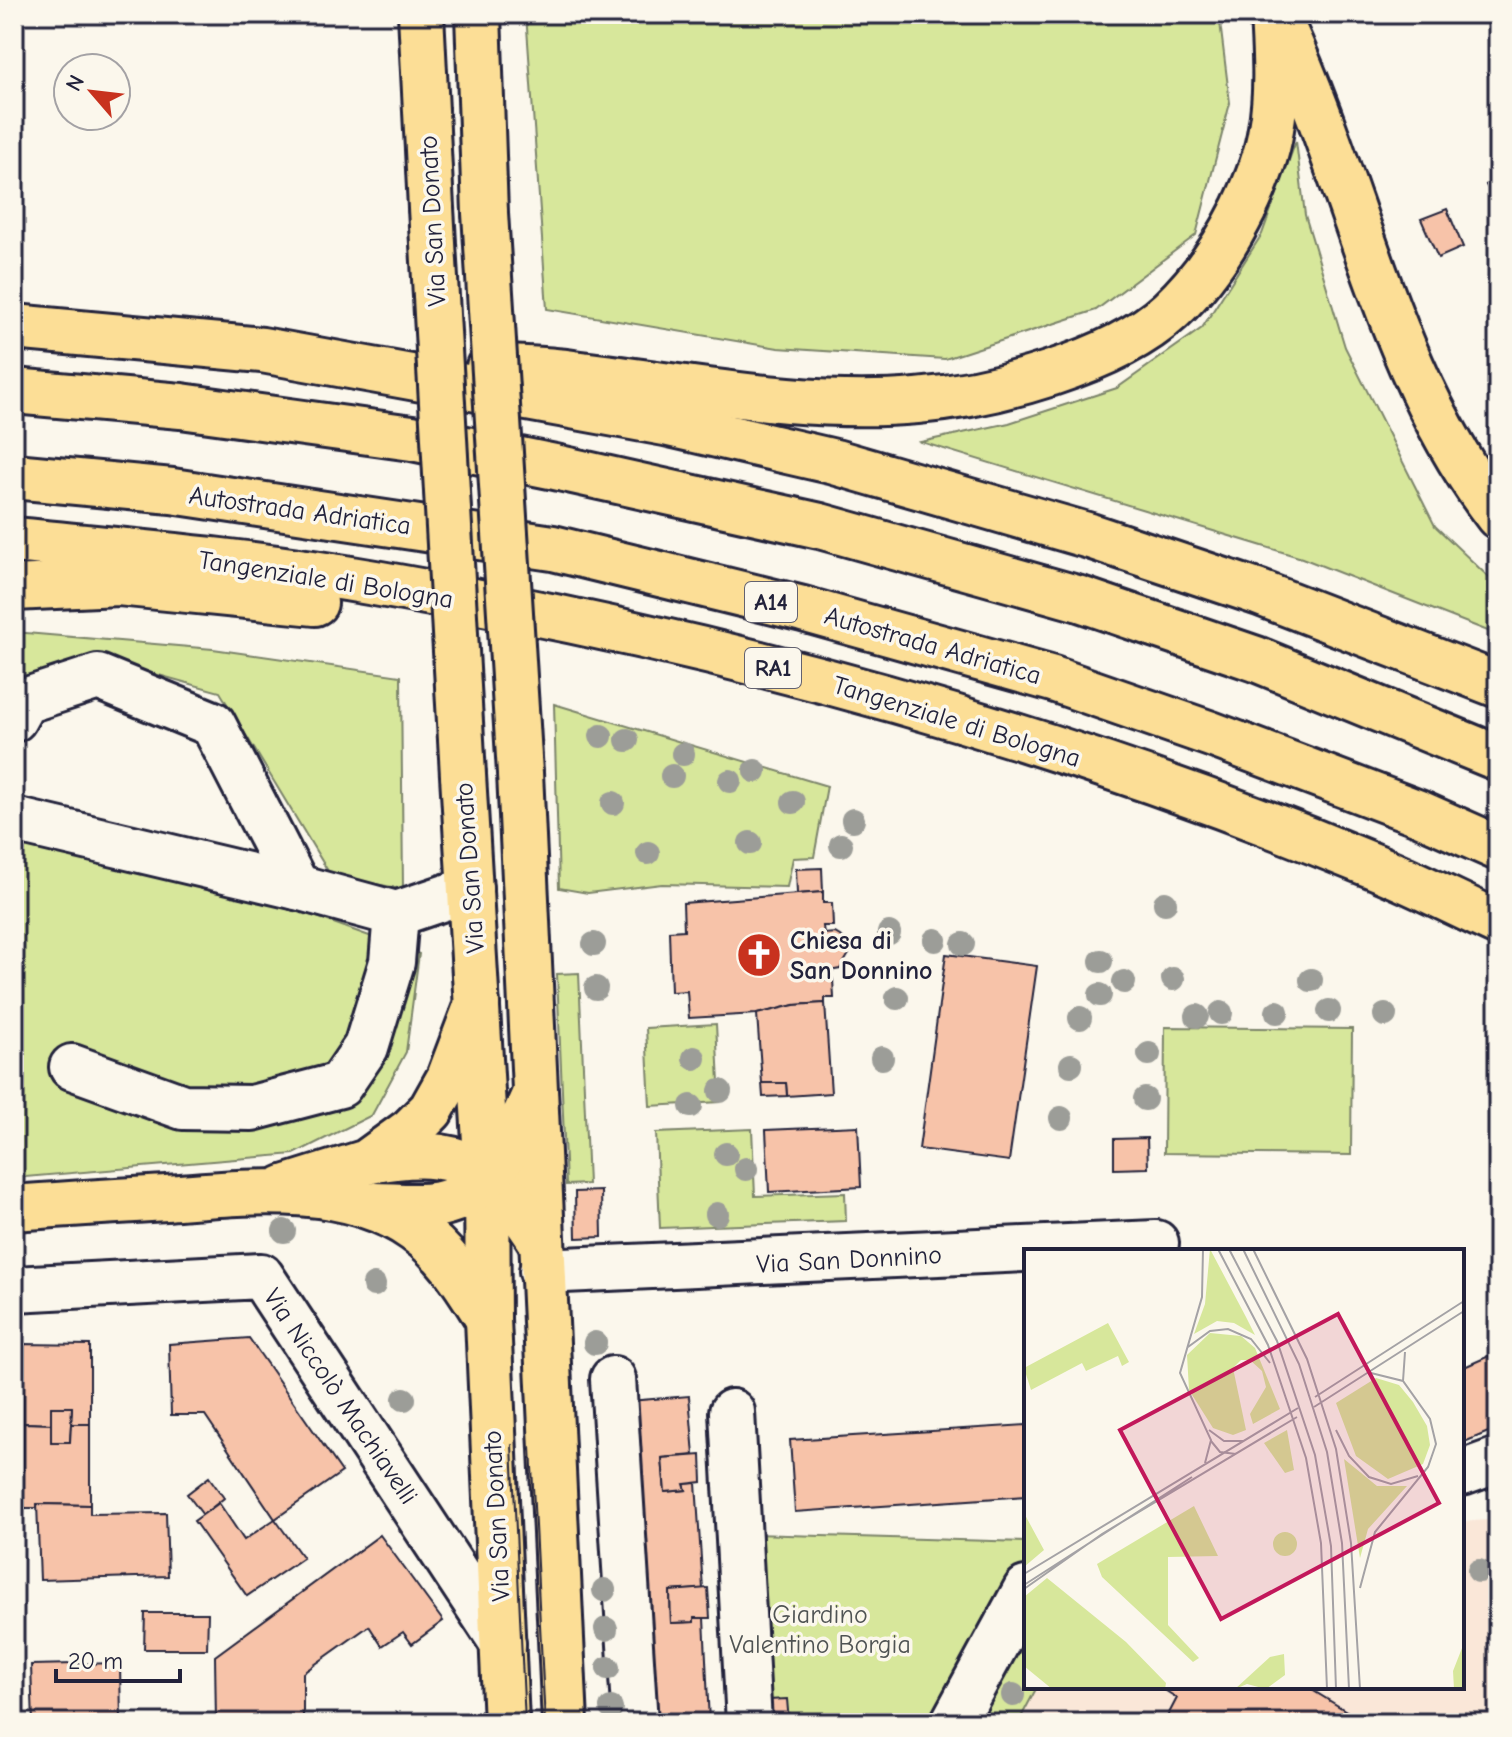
<svg xmlns="http://www.w3.org/2000/svg" width="1512" height="1737" viewBox="0 0 1512 1737" font-family="'Comic Neue',sans-serif">
<style>
.built{fill:#fae7d8}
.green{fill:#d7e79b;stroke:#7c846b;stroke-width:2}
.building{fill:#f7c3a9;stroke:#22223b;stroke-width:2}
.lines{fill:none;stroke-linecap:round;stroke-linejoin:round}
.minor-casing{stroke:#22223b;stroke-width:50}
.major-casing{stroke:#22223b;stroke-width:50}
.highway-casing{stroke:#22223b;stroke-width:50}
.minor{stroke:#fbf7ec;stroke-width:44}
.major{stroke:#fcde96;stroke-width:44}
.highway{stroke:#fcde96;stroke-width:44}
.tram{stroke:#22223b;stroke-width:2}
.major-bridge-casing{stroke:#22223b;stroke-width:50;stroke-linecap:butt}
.major-bridge{stroke:#fcde96;stroke-width:44}
.tree{fill:#9c9d98}
.labels{text-anchor:middle;stroke-width:7;stroke-linejoin:round;paint-order:stroke}
.shield{fill:#fbf7ec;stroke:#636270;stroke-width:2}
.shield-label{font-size:24px;font-weight:bold;fill:#22223b}
.street-label{font-size:26px;fill:#22223b;stroke:#fbf7ec}
.poi-label{font-size:26px;font-weight:bold;fill:#22223b;stroke:#fbf7ec;text-anchor:start}
.park-label{font-size:26px;fill:#4f5353;stroke:#fbf7ec}
.inset-road{fill:none;stroke:#a4a2a5;stroke-width:2}
.view{fill:#c2185b;fill-opacity:0.15;stroke:#c2185b;stroke-width:4}
.inset-edge{fill:none;stroke:#22223b;stroke-width:4}
</style>
<rect width="100%" height="100%" fill="#fbf7ec"/>
<filter id="ink" filterUnits="userSpaceOnUse"><feTurbulence type="fractalNoise" baseFrequency=".0125" numOctaves="2"/><feDisplacementMap in="SourceGraphic" scale="16" xChannelSelector="R" yChannelSelector="G"/><feConvolveMatrix kernelMatrix="1 2 1 2 8 2 1 2 1" color-interpolation-filters="sRGB"/></filter>
<g filter="url(#ink)">
<path class="built" d="M1498,1519V1723H1018L1037,1687H1462V1522Z"/>
<g class="green">
<path d="M526,14H1219L1230,103L1196,235L1096,310L945,359L778,348L547,309Z"/>
<path d="M1296,141L1305,215L1345,347L1435,526L1498,586V635L1302,558L921,442L1009,423L1117,388L1202,328L1262,234Z"/>
<path d="M14,632L213,649L401,676L403,889L331,876L220,692L105,660L14,690Z"/>
<path d="M554,704L827,786L814,857L793,858L787,887L662,884L588,893L559,888Z"/>
<path d="M14,835L317,917L419,954L406,1052L372,1115L294,1154L14,1178Z"/>
<path d="M579,973L588,1184L566,1185L557,974Z"/>
<path d="M716,1024L720,1102L650,1106L646,1028Z"/>
<path d="M1165,1027L1352,1029L1351,1155L1164,1153Z"/>
<path d="M752,1129L755,1196L845,1193L846,1221L660,1228L656,1133Z"/>
<path d="M719,1533L1026,1542V1687H1037L1018,1723H730Z"/>
</g>
<g class="building">
<path d="M1498,178V201L1495,202L1486,185Z"/>
<path d="M1447,209L1463,247L1438,258L1421,219Z"/>
<path d="M822,868L823,892L797,894L796,869Z"/>
<path d="M823,892V903H832L833,926H823L824,934L835,933L843,938L849,954L840,969L824,972L825,980L833,979L834,998H825V1003L794,1005L757,1014L689,1018L687,991L671,992L669,931L684,930L683,903Z"/>
<path d="M946,954L1037,966L1009,1161L919,1149Z"/>
<path d="M825,1003L831,1093L787,1096L786,1083H762L757,1014L794,1005Z"/>
<path d="M762,1083H786L787,1096L763,1097Z"/>
<path d="M858,1126L861,1187L769,1192L766,1130Z"/>
<path d="M1147,1138L1148,1168L1114,1169V1139Z"/>
<path d="M601,1191L602,1237L576,1238L575,1192Z"/>
<path d="M249,1338L342,1472L275,1519L205,1415H171L169,1344Z"/>
<path d="M23,1344L90,1345V1424H71L72,1407H51V1424L23,1423Z"/>
<path d="M1498,1352V1428L1462,1443V1368Z"/>
<path d="M689,1396L694,1455L662,1458L665,1492L686,1490L684,1484L696,1483L703,1589L670,1591L671,1623L694,1622V1618H704L709,1722L645,1723L629,1401Z"/>
<path d="M51,1407H72L70,1442H51Z"/>
<path d="M23,1423L51,1424V1442H70L71,1424H90V1505L37,1504V1508H23Z"/>
<path d="M1026,1425V1496L795,1512L790,1440Z"/>
<path d="M701,1455L702,1482L684,1484L686,1490L665,1492L662,1458Z"/>
<path d="M209,1477L224,1498L203,1515L187,1494Z"/>
<path d="M219,1503L244,1540L275,1519L303,1558L247,1596L194,1521Z"/>
<path d="M37,1504L90,1505V1514L166,1513L168,1576L40,1580Z"/>
<path d="M380,1535L443,1621L412,1644L403,1632L382,1646L369,1626L303,1673V1723H216L215,1656Z"/>
<path d="M708,1588L710,1618H694V1622L671,1623L670,1591Z"/>
<path d="M145,1613H208L207,1649H144Z"/>
<path d="M120,1663L121,1723H33L31,1665Z"/>
<path d="M1160,1687H1307L1366,1723H1164L1177,1698Z"/>
<path d="M787,1699L789,1723H750L748,1701Z"/>
<rect x="397" y="1716" width="69" height="7"/>
</g>
<g class="lines">
<g class="minor-casing">
<g id="minor">
<path d="M14,719L24,701L98,677L213,724L297,887"/>
<path d="M14,820L297,887L396,914L470,889"/>
<path d="M72,1067L183,1107L252,1108L340,1085L366,1047L392,962L396,914"/>
<path d="M542,1271L1156,1243"/>
<path d="M14,1289L261,1276L503,1644"/>
<path d="M613,1379L635,1723"/>
<path d="M732,1412L749,1723"/>
<path d="M1462,1473L1498,1460"/>
<path d="M953,1723L1026,1589"/>
</g>
</g>
<g class="major-casing">
<g id="major">
<path d="M421,14L431,208"/>
<path d="M478,14L485,213"/>
<path d="M520,773L565,1723"/>
<path d="M463,775L487,1175L488,1319L506,1723"/>
</g>
</g>
<g class="highway-casing">
<g id="highway">
<path d="M1282,26C1357,189 1387,372 1498,516"/>
<path d="M14,327L262,350L665,423L835,462L1090,536L1260,593L1498,685"/>
<path d="M489,367C517,369 545,369 573,373C687,386 802,411 917,401C992,395 1114,363 1170,311C1202,281 1225,247 1244,209C1256,184 1267,156 1271,129C1278,90 1275,53 1273,14"/>
<path d="M14,391L181,406L412,438L555,467L820,526L1080,599L1256,659L1498,758"/>
<path d="M14,476L172,491L553,548L803,609L1053,679L1211,734L1419,813L1498,848"/>
<path d="M14,540C135,552 256,562 375,583C713,641 1047,731 1364,862C1410,880 1454,903 1498,923"/>
<path d="M14,588L118,583L315,603"/>
<path d="M371,1161C459,1144 493,1166 540,1240"/>
<path d="M284,1188L367,1162L411,1130L431,1110L449,1078L477,1004"/>
<path d="M374,1205C397,1205 424,1209 447,1202C493,1189 517,1134 534,1095"/>
<path d="M14,1208C65,1204 116,1201 166,1198C247,1192 345,1180 415,1230C448,1253 467,1286 488,1319"/>
</g>
</g>
<use href="#minor" class="minor"/>
<use href="#major" class="major"/>
<use href="#highway" class="highway"/>
<g class="tram">
<path d="M512,1445L525,1723"/>
<path d="M531,1447L545,1723"/>
</g>
<g class="major-bridge-casing">
<g id="major-bridge">
<path d="M431,208L463,775"/>
<path d="M485,213L520,773"/>
</g>
</g>
<use href="#major-bridge" class="major-bridge"/>
</g>
<g class="tree">
<circle cx="601" cy="736" r="12"/>
<circle cx="627" cy="740" r="12"/>
<circle cx="683" cy="754" r="12"/>
<circle cx="755" cy="771" r="12"/>
<circle cx="672" cy="776" r="12"/>
<circle cx="730" cy="781" r="12"/>
<circle cx="793" cy="802" r="12"/>
<circle cx="613" cy="803" r="12"/>
<circle cx="853" cy="820" r="12"/>
<circle cx="750" cy="843" r="12"/>
<circle cx="841" cy="845" r="12"/>
<circle cx="648" cy="853" r="12"/>
<circle cx="1165" cy="903" r="12"/>
<circle cx="889" cy="933" r="12"/>
<circle cx="935" cy="940" r="12"/>
<circle cx="594" cy="944" r="12"/>
<circle cx="963" cy="944" r="12"/>
<circle cx="1101" cy="961" r="12"/>
<circle cx="1173" cy="979" r="12"/>
<circle cx="1311" cy="980" r="12"/>
<circle cx="1124" cy="982" r="12"/>
<circle cx="596" cy="988" r="12"/>
<circle cx="1100" cy="995" r="12"/>
<circle cx="897" cy="998" r="12"/>
<circle cx="1329" cy="1011" r="12"/>
<circle cx="1277" cy="1012" r="12"/>
<circle cx="1221" cy="1013" r="12"/>
<circle cx="1385" cy="1015" r="12"/>
<circle cx="1197" cy="1016" r="12"/>
<circle cx="1080" cy="1018" r="12"/>
<circle cx="1149" cy="1054" r="12"/>
<circle cx="694" cy="1058" r="12"/>
<circle cx="882" cy="1058" r="12"/>
<circle cx="1071" cy="1065" r="12"/>
<circle cx="720" cy="1091" r="12"/>
<circle cx="1145" cy="1099" r="12"/>
<circle cx="691" cy="1106" r="12"/>
<circle cx="1061" cy="1118" r="12"/>
<circle cx="726" cy="1154" r="12"/>
<circle cx="746" cy="1169" r="12"/>
<circle cx="717" cy="1214" r="12"/>
<circle cx="284" cy="1231" r="12"/>
<circle cx="374" cy="1285" r="12"/>
<circle cx="595" cy="1343" r="12"/>
<circle cx="404" cy="1399" r="12"/>
<circle cx="1479" cy="1571" r="12"/>
<circle cx="604" cy="1590" r="12"/>
<circle cx="606" cy="1629" r="12"/>
<circle cx="608" cy="1668" r="12"/>
<circle cx="1013" cy="1695" r="12"/>
<circle cx="611" cy="1708" r="12"/>
</g>
</g>
<defs>
<g id="church-disc" transform="scale(2.3)"><circle r="9.5" fill="#c8321e" stroke="#fbf7ec"/><path d="M-1.2-6h2.4v3.5h3.3v2.4h-3.3V6h-2.4V-.1h-3.3v-2.4h3.3Z" fill="#fff"/></g>
</defs>
<g fill-rule="evenodd">
<use href="#church-disc" x="759" y="955"/>
</g>
<g class="labels">
<g class="shield">
<rect x="745" y="582" width="52" height="40" rx="6"/>
<rect x="745" y="648" width="56" height="40" rx="6"/>
</g>
<g class="shield-label">
<text x="771" y="610">A14</text>
<text x="773" y="676">RA1</text>
</g>
<g class="street-label">
<text transform="translate(432 221) rotate(-93)" y="9">Via San Donato</text>
<text transform="translate(300 510) rotate(8)" y="9">Autostrada Adriatica</text>
<text transform="translate(326 579) rotate(9)" y="9">Tangenziale di Bologna</text>
<text transform="translate(933 645) rotate(16)" y="9">Autostrada Adriatica</text>
<text transform="translate(957 721) rotate(17)" y="9">Tangenziale di Bologna</text>
<text transform="translate(469 868) rotate(-94)" y="9">Via San Donato</text>
<text transform="translate(849 1259) rotate(-3)" y="9">Via San Donnino</text>
<text transform="translate(341 1396) rotate(56)" y="9">Via Niccolò Machiavelli</text>
<text transform="translate(496 1516) rotate(-93)" y="9">Via San Donato</text>
</g>
<g class="poi-label">
<text x="790" y="949">Chiesa di<tspan x="790" dy="30">San Donnino</tspan></text>
</g>
<g class="park-label">
<text x="820" y="1623">Giardino<tspan x="820" dy="30">Valentino Borgia</tspan></text>
</g>
</g>
<g transform="translate(1024 1249)">
<rect width="440" height="440" fill="#fbf7ec"/>
<path d="M186,0L222,68L231,86L210,74L193,72L170,85L181,55ZM84,74L105,113L98,117L94,107L62,122L58,114L7,141L0,119ZM186,84L217,87L231,99L256,160L229,175L226,165L242,138L238,122L226,111H217L209,119L222,181L209,186L189,179L165,141L163,106ZM352,129L375,136L389,153L403,177L406,196L399,215L364,230L332,207L312,154ZM263,181L270,221L261,224L240,194ZM320,210L353,237H383L344,280L336,309ZM170,257L194,307L144,308V376L175,409L169,413L78,328L73,315ZM0,264L20,301L0,318ZM249 295a12 12 0 1 1 24 0a12 12 0 1 1-24 0ZM23,329L102,393L142,434L141,440H28L0,417V348ZM440,394V440H430L429,422ZM260,405L261,426L242,440L223,435L211,440L246,408Z" fill="#d7e79b"/>
<path class="inset-road" d="M179,0L178,48L156,124L187,191L181,214M194,0L244,96L282,209L297,294L303,440M205,0L253,92L291,206L307,297L312,440M219,0L275,115L303,203L318,294L325,440M229,0L283,110L312,200L327,294L336,440M164,98L186,82L204,80L227,90L246,114M379,132L381,103M291,148L440,52M290,158L440,62M185,181L200,192H220M312,181L325,207L345,228L367,235L394,227M187,192L196,203L212,205M0,325L274,159M0,336L168,228M336,339L351,283L404,218L412,195L406,170L379,132L347,124M0,340L78,285L273,168"/>
<path class="view" d="M314,65L415,254L197,370L96,181Z"/>
<rect width="440" height="440" class="inset-edge"/>
</g>
<rect width="1512" height="1737" fill="none" stroke="#fbf7ec" stroke-width="48"/>
<rect x="24" y="24" width="1464" height="1689" fill="none" stroke="#22223b" stroke-width="3" filter="url(#ink)"/>
<g transform="translate(92 92) rotate(298)"><circle r="38" fill="#fbf7ec" stroke="#a4a2a5" stroke-width="2"/>
<path d="M0-6L14 30L0 20L-14 30Z" fill="#c8321e"/>
<text y="-12" font-size="22" font-weight="bold" text-anchor="middle" fill="#22223b">N</text>
</g>
<path d="M56 1669v12h124v-12" fill="none" stroke="#22223b" stroke-width="4"/>
<text x="68" y="1669" font-size="24" fill="#22223b" stroke="#fbf7ec" stroke-width="6" paint-order="stroke">20 m</text>
</svg>
